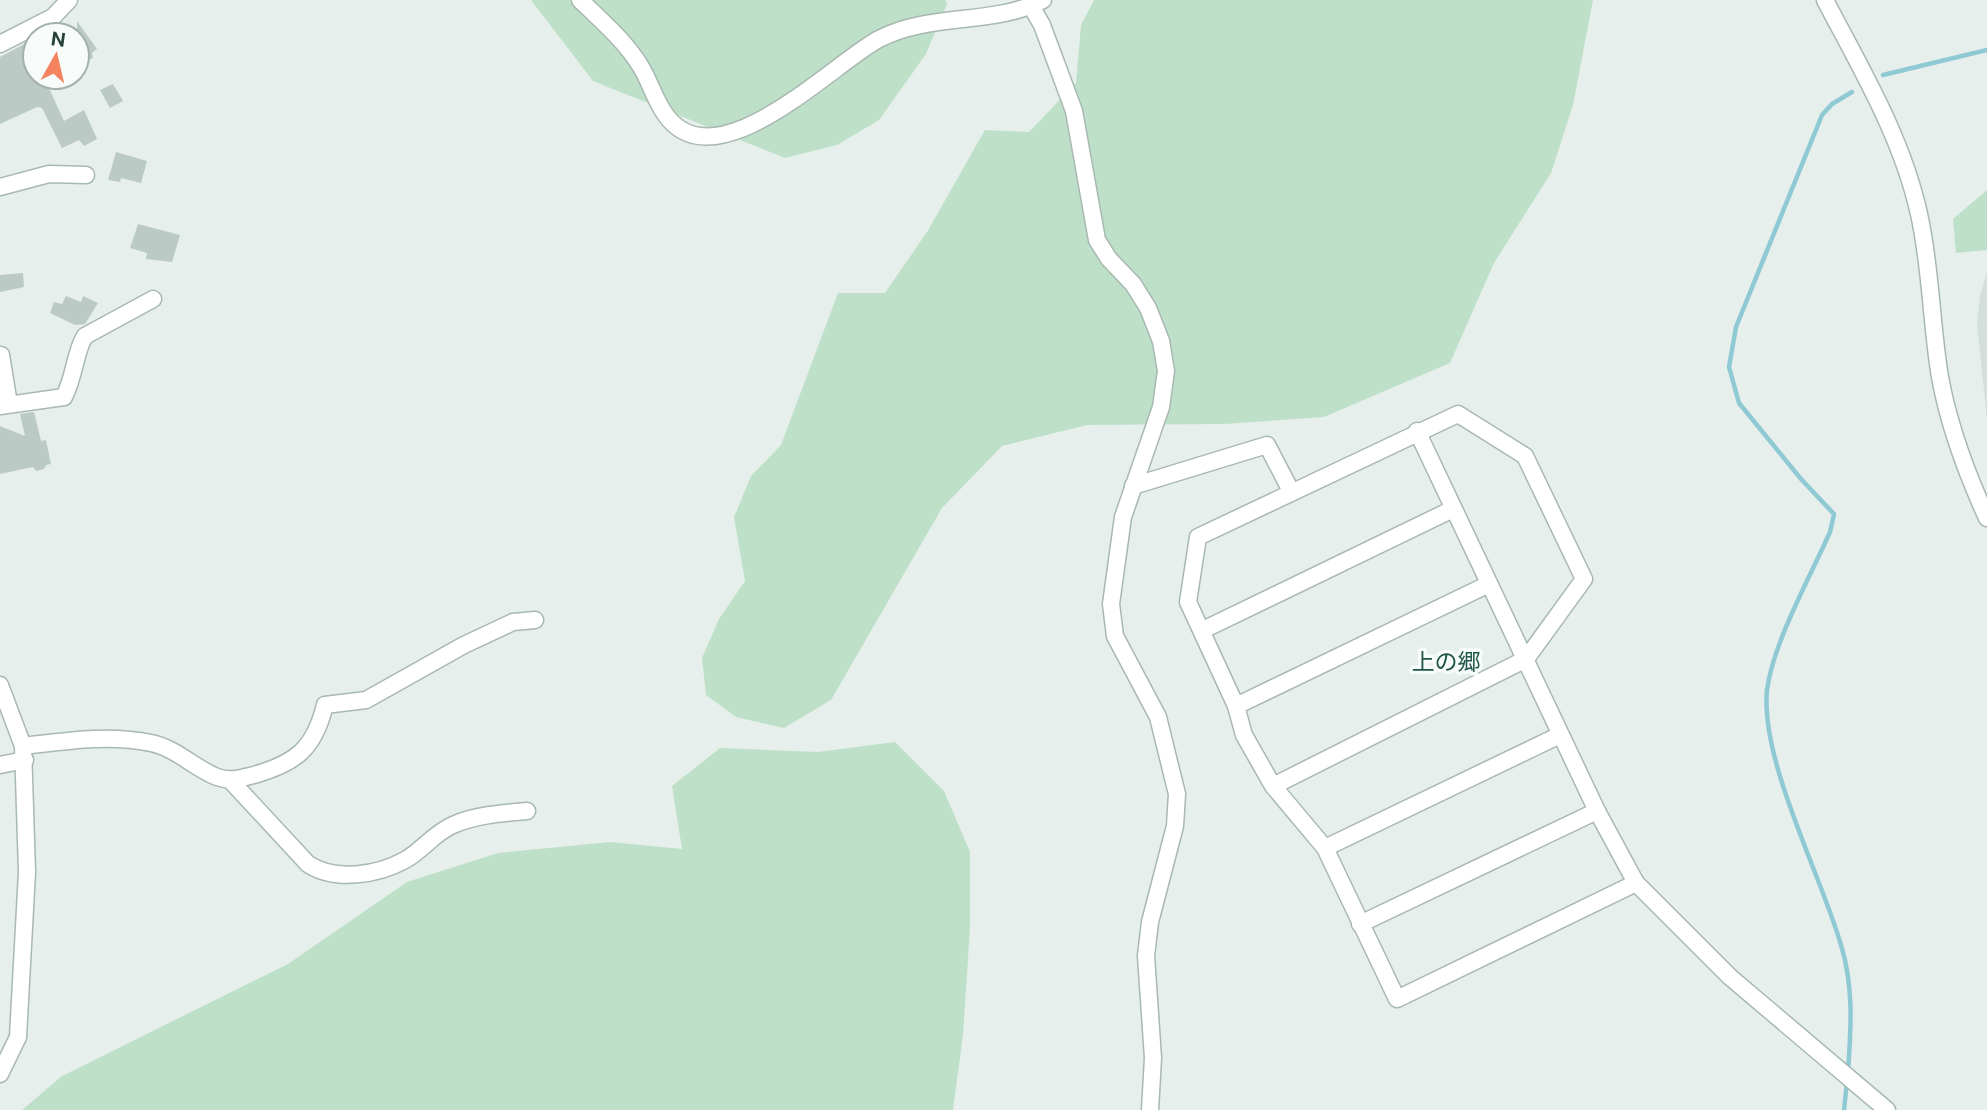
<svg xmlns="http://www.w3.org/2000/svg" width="1987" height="1110" viewBox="0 0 1987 1110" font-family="'Public Sans','Noto Sans JP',sans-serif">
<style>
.built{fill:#d4dfda}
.green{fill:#bfe0c8}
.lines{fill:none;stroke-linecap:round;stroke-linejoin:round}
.stream{stroke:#8ec9d4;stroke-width:4.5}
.building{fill:#bbcac4}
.minor-casing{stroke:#a8b8b2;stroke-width:19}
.minor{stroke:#fff;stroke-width:16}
.labels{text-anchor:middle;stroke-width:7;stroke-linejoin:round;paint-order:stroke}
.quarter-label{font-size:23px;fill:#1f5548;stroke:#f7fbf9}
</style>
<rect width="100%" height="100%" fill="#e6efeb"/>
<path class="built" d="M1987,272V419L1977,324L1980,296Z"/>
<g class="green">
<path d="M531,0H946L947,4L926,54L879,120L837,145L785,158L593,81Z"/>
<path d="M1094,0H1593L1573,105L1551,173L1494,263L1450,363L1324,417L1224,424L1087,425L1002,446L942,508L831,700L784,728L736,717L706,695L702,658L719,619L745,581L734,517L751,476L781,445L838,293H885L927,232L985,130L1029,132L1076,83L1081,25Z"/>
<path d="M1987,190V250L1956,253L1953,219Z"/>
<path d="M895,742L944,791L970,852V928L963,1035L953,1110H22L62,1076L288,964L407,882L498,853L610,842L682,849L672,786L720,748L818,752Z"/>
</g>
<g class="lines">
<g class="stream">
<path d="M1883,75L1987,50"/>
<path d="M1848,1072C1851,1029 1854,987 1841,945C1821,875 1760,760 1767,690C1773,643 1810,577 1830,532L1834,514L1801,479L1739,403L1729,367L1736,327L1822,115L1832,104L1852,92"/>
<path d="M1844,1110L1847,1081"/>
</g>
</g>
<g class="building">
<path d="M77,21L97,49L92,53L93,58L85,62L77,58Z"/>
<path d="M28,42L35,58V77H44L64,121L84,110L97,139L84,146L79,140L62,148L42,108L37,107L0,124V57Z"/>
<path d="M113,84L123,101L110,108L100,90Z"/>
<path d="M116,152L147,161L141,183L121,178L120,182L108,180Z"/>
<path d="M138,224L180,235L172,262L146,259L147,253L130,248Z"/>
<path d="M23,273L24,287L0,292V275Z"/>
<path d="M66,296L81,302L83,296L98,303L85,324L75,325L50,313L54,302L62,304Z"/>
<path d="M34,412L41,441L46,440L51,464L46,465L44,469L36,471L33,467L0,474V426L25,436L20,414Z"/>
</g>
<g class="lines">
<g class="minor-casing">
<g id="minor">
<path d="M580,0C601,20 626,42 641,67C650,82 655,100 665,114C715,186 832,64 879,39C931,12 993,26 1043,0"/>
<path d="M1825,0C1861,69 1902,137 1919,214C1931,267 1931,323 1940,377C1949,427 1966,472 1987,518"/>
<path d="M1031,6L1042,25L1074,111L1097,240L1109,259L1133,284L1148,308L1161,341L1166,371L1161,407L1123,517L1111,604L1115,636L1158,717L1177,794L1175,826L1150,922L1146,956L1153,1058L1150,1110"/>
<path d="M0,44L53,17L69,0"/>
<path d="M0,187L49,174L86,175"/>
<path d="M1,355L9,404"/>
<path d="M0,406L64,397C75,376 75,351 85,336L153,299"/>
<path d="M1417,431L1597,811L1636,883L1730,977L1887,1110"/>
<path d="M1133,486L1267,445L1291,491"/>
<path d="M1203,630L1453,509"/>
<path d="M0,685L23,746L27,872L18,1037L0,1074"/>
<path d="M1236,706L1489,584"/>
<path d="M23,746C66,741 109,734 151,743C176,748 194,768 217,777C230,782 241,778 254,775C296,763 314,749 325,705L366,700L464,645L513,622L535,620"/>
<path d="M0,765L25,760"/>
<path d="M230,780L308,864C335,882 378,875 405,860C423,850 434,833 453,825C475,815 503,813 527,811"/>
<path d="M1273,786L1526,659L1584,579L1525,456L1458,414L1198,537L1188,602L1236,706L1244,735L1273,786L1325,848L1397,999L1636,883"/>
<path d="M1325,848L1560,735"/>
<path d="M1360,924L1597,811"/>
</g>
</g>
<use href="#minor" class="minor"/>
</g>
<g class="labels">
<g class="quarter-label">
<text x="1446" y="670">上の郷</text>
</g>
</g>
<g transform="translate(56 56) rotate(8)"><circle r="33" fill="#f7fbf9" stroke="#a3b1ad" stroke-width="2"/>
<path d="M0-5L12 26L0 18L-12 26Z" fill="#f4845f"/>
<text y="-10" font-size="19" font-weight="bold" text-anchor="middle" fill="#24423a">N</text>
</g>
</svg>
